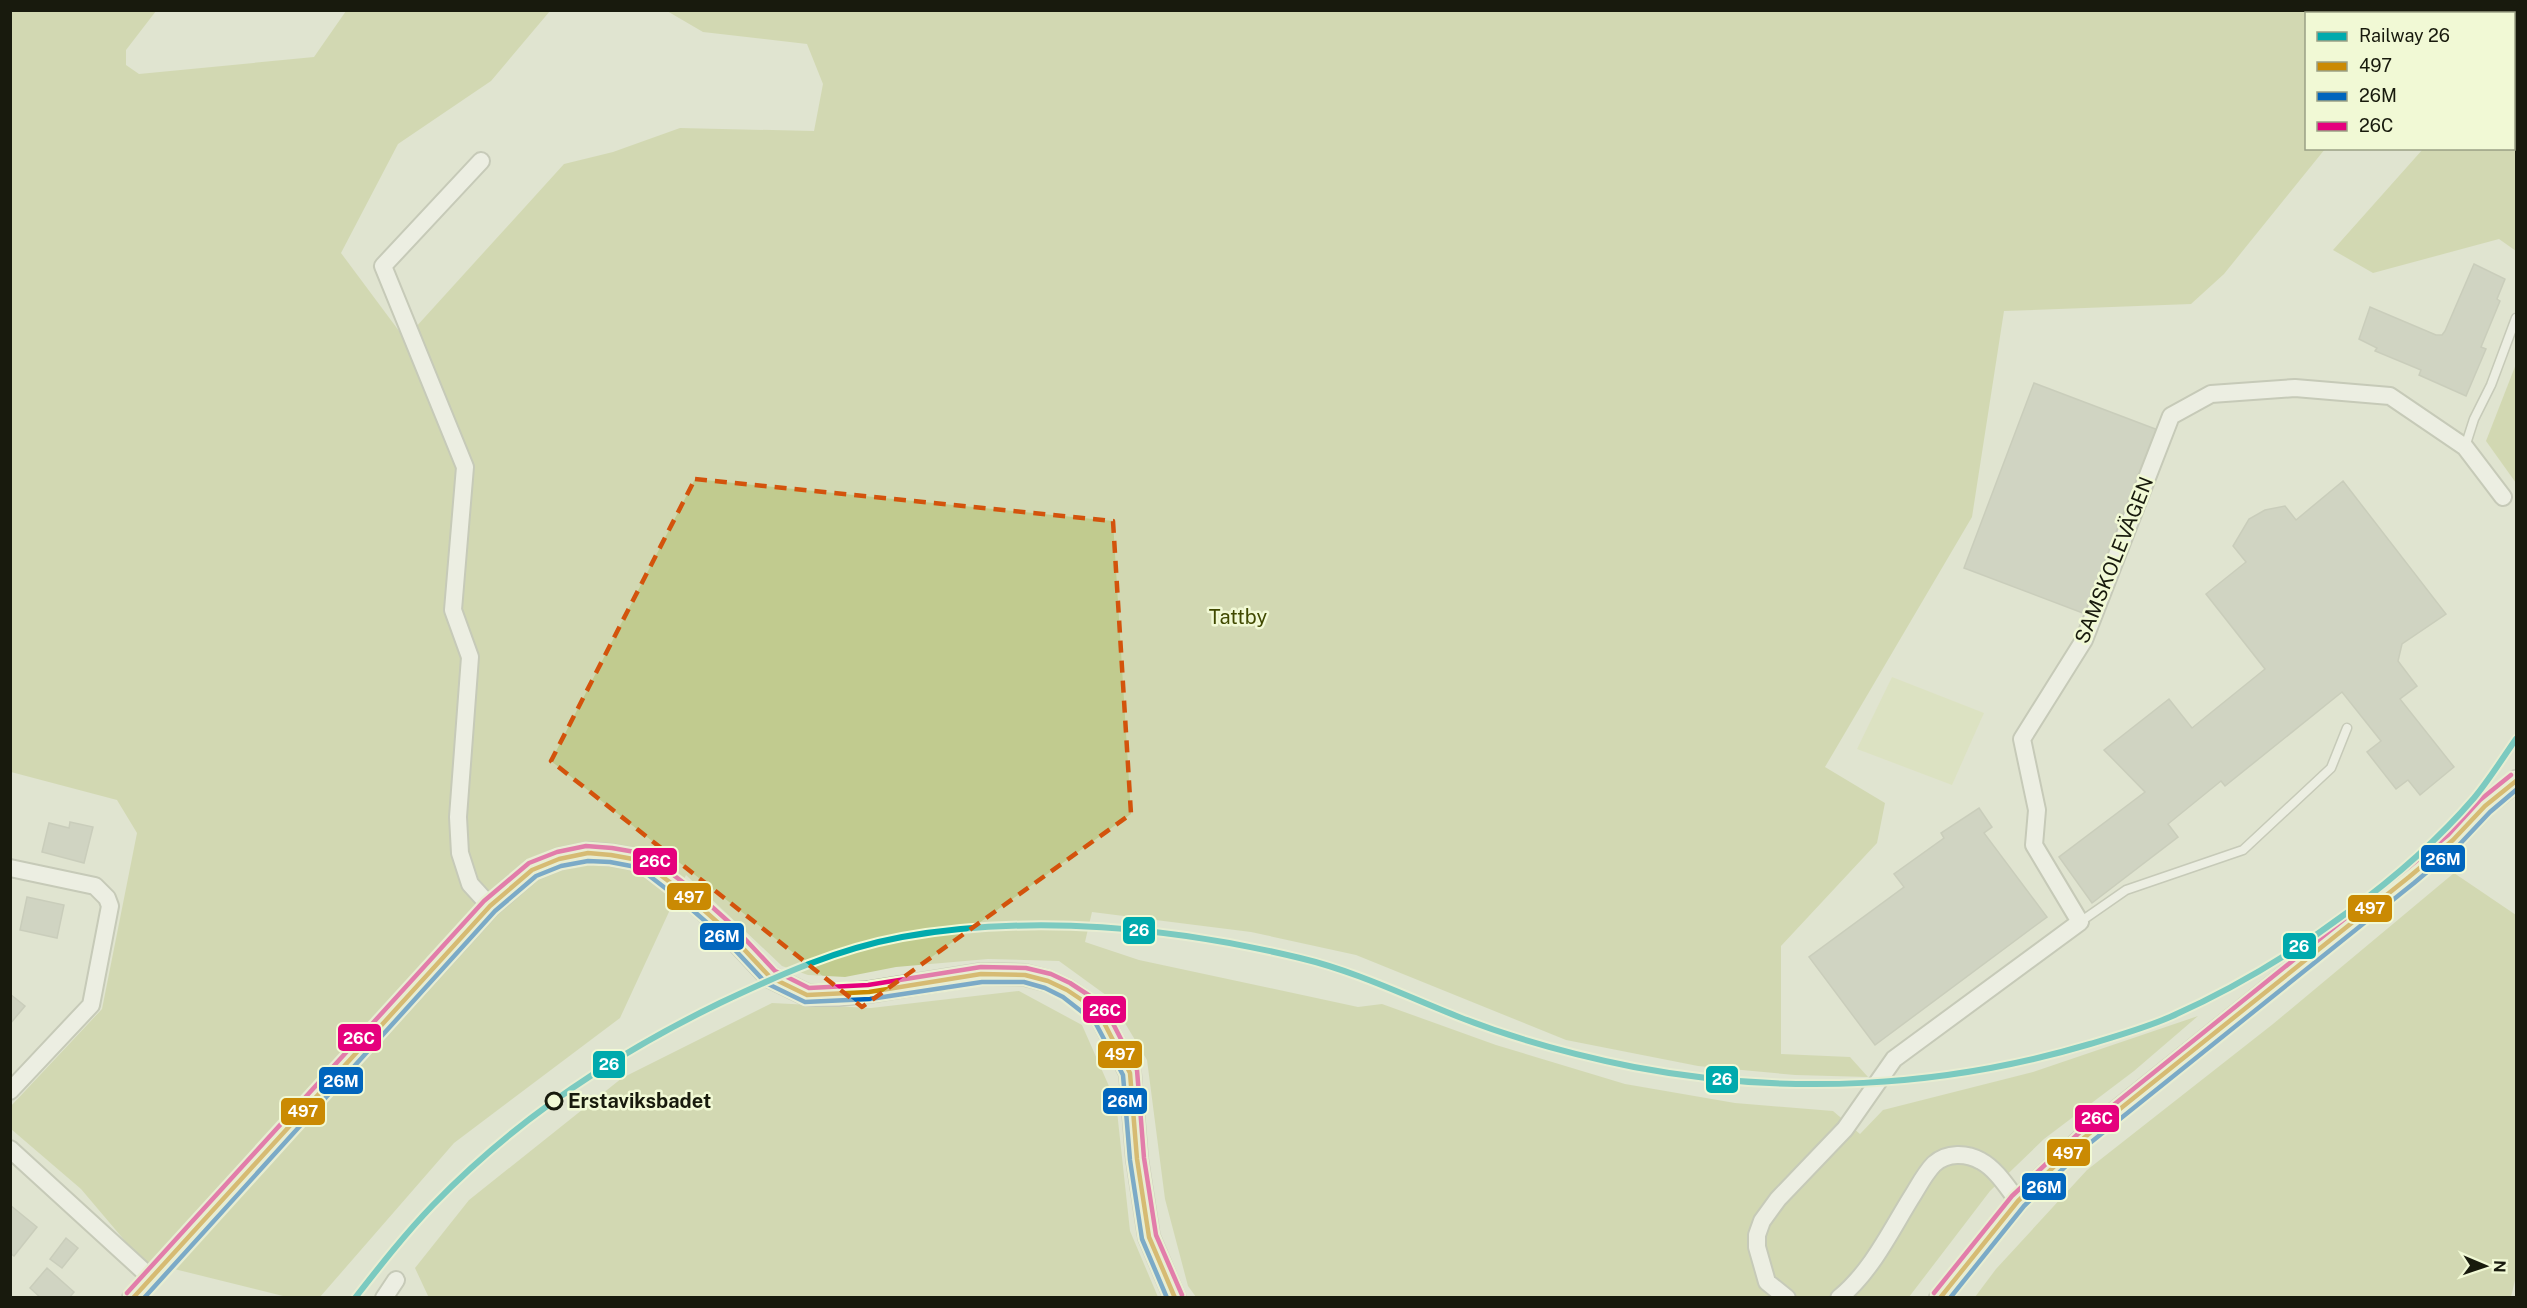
<svg xmlns="http://www.w3.org/2000/svg" width="2527" height="1308" viewBox="0 0 2527 1308" font-family="'Public Sans',sans-serif">
<style>
.green{fill:#d8e1b2}
.forest{fill:#c1cb8f}
.building{fill:#bdc0b1;stroke:#aeb2a2;stroke-width:1.5}
.lines{fill:none;stroke-linecap:round;stroke-linejoin:round}
.service-casing{stroke:#a7aa9b;stroke-width:11}
.minor-casing{stroke:#a7aa9b;stroke-width:20}
.tertiary-casing{stroke:#a7aa9b;stroke-width:24}
.service{stroke:#fafbf8;stroke-width:8}
.minor{stroke:#fafbf8;stroke-width:16}
.tertiary{stroke:#fafbf8;stroke-width:21}
.bus-1-casing{stroke:#f1f9d5;stroke-width:9}
.bus-2-casing{stroke:#f1f9d5;stroke-width:9}
.bus-3-casing{stroke:#f1f9d5;stroke-width:9}
.bus-1{stroke:#ca8a03;stroke-width:4.5}
.bus-2{stroke:#0065bd;stroke-width:4.5}
.bus-3{stroke:#e5007d;stroke-width:4.5}
.rail-1-casing{stroke:#f1f9d5;stroke-width:10}
.rail-1{stroke:#00aaad;stroke-width:6}
.marked{fill:none;stroke:#d3530c;stroke-width:4.5;stroke-dasharray:12 8;stroke-linejoin:round}
.stop-dot{fill:#f1f9d5;stroke:#181a0d;stroke-width:3}
.labels{text-anchor:middle;stroke-width:5;stroke-linejoin:round;paint-order:stroke}
.street-label{font-size:20px;fill:#181a0d;stroke:#f1f9d5}
.park-label{font-size:20px;fill:#404900;stroke:#f1f9d5}
.stop-label{font-size:20px;font-weight:bold;fill:#181a0d;stroke:#f1f9d5;text-anchor:start}
.line-badge{stroke:#f1f9d5;stroke-width:2}
.badge-label{font-size:16px;text-anchor:middle;font-weight:bold;fill:#fff}
</style>
<rect width="100%" height="100%" fill="#e0e4d0"/>
<path class="green" d="M1892,677L1984,713L1952,785L1857,749Z"/>
<g class="forest">
<path d="M11,11H156L126,50V65L139,74L314,57L346,11H550L491,81L398,144L341,253L405,339L564,164L613,152L680,128L814,131L823,84L807,44L703,32L667,11H2443L2442,14H2306V148L2325,149L2224,274L2191,304L2004,311L1972,517L1825,767L1885,803L1877,843L1781,946V1054L1850,1057L1868,1077L1795,1075L1698,1066L1566,1040L1356,955L1251,932L1092,912L1085,942L1139,960L1358,1007L1382,1004L1496,1045L1625,1084L1735,1103L1833,1111L1860,1134L1883,1110L2033,1072L2198,1016L2134,1071L2044,1139L1990,1191L1909,1297H1196L1188,1286L1165,1199L1147,1060L1110,998L1059,961L988,959L896,967L845,977L808,975L782,966L686,875L620,1018L454,1143L320,1297H287L142,1261L81,1189L11,1129L10,1107L102,1009L137,833L117,800L11,772Z"/>
<path d="M2516,76V251L2499,239L2373,273L2333,250L2423,149L2514,148V78Z"/>
<path d="M2516,364V483L2486,441Z"/>
<path d="M2454,873L2516,915V1276L2511,1297H1975L1996,1269L2087,1170L2273,1024Z"/>
<path d="M1019,991L1082,1025L1116,1102L1130,1231L1158,1297L429,1298L415,1268L469,1200L622,1078L772,1003L871,1008Z"/>
</g>
<g class="building">
<path d="M2474,264L2505,279L2497,299L2500,301L2481,347L2486,349L2466,396L2419,375L2421,370L2375,351L2377,348L2359,339L2370,307L2436,335H2442L2445,331Z"/>
<path d="M2034,383L2158,430L2088,615L1964,568Z"/>
<path d="M2343,481L2446,614L2402,644L2398,661L2417,686L2400,699L2454,767L2420,795L2408,780L2396,789L2367,752L2381,741L2342,692L2225,786L2221,781L2168,824L2178,837L2092,903L2059,857L2145,792L2104,750L2169,699L2192,728L2265,669L2206,594L2246,562L2233,546L2249,519L2265,510L2285,506L2296,520Z"/>
<path d="M1979,808L1992,827L1984,833L2047,917L1875,1045L1809,957L1904,887L1894,874L1944,838L1941,833Z"/>
<path d="M70,822L93,827L84,863L42,852L49,823L69,828Z"/>
<path d="M27,897L64,905L57,938L20,930Z"/>
<path d="M10,994L25,1006L10,1024Z"/>
<path d="M10,1205L37,1227L14,1256L10,1253Z"/>
<path d="M66,1238L78,1248L62,1268L50,1259Z"/>
<path d="M47,1268L74,1292L69,1298H41L30,1288Z"/>
</g>
<g class="lines">
<g class="service-casing">
<g id="service">
<path d="M2465,447L2474,419L2491,385L2516,318"/>
<path d="M2080,922L2126,890L2243,850L2331,768L2347,728"/>
</g>
</g>
<g class="minor-casing">
<g id="minor">
<path d="M481,161L383,266L465,467L453,610L470,657L458,817L460,853L470,884L490,906"/>
<path d="M10,868L95,886L107,898L110,906L91,1005L10,1091"/>
<path d="M10,1149L150,1277"/>
<path d="M384,1298L396,1280"/>
<path d="M1787,1298L1767,1282L1757,1247V1235L1762,1221L1778,1199L1845,1129L1894,1059L2080,922L2034,845L2037,810L2022,739L2084,640L2171,416L2211,394L2295,388L2390,396L2465,447L2503,497"/>
<path d="M1839,1298C1871,1272 1890,1232 1911,1198C1918,1187 1925,1173 1934,1164C1947,1152 1967,1153 1981,1161C1996,1169 2007,1187 2018,1201"/>
</g>
</g>
<g class="tertiary-casing">
<g id="tertiary">
<path d="M133,1298L490,906L532,870L559,859L588,853L611,855L633,859L651,868L687,895L725,929L770,977L807,995H838L869,992L981,974L1025,975L1048,981L1067,990L1085,1002L1101,1017L1130,1073L1137,1159L1149,1237L1175,1298"/>
<path d="M1940,1298L2018,1201L2085,1137L2409,877L2453,840L2485,806L2516,781"/>
</g>
</g>
<use href="#service" class="service"/>
<use href="#minor" class="minor"/>
<use href="#tertiary" class="tertiary"/>
<g class="bus-1-casing">
<g id="bus-1">
<path d="M133,1298L490,906L532,870L559,859L588,853L611,855L633,859L651,868L687,895L725,929L770,977L807,995L869,992L981,974L1025,975L1048,981L1067,990L1085,1002L1101,1017L1130,1073L1137,1159L1149,1237L1175,1298"/>
<path d="M1940,1298L2018,1201L2085,1137L2409,877L2453,840L2485,806L2516,781"/>
</g>
</g>
<g class="bus-2-casing">
<g id="bus-2">
<path d="M144,1298L495,911L536,876L561,866L588,861L610,862L631,866L647,874L682,901L720,934L766,983L805,1002L870,999L982,982H1024L1045,988L1063,997L1095,1022L1123,1075L1130,1160L1142,1239L1167,1298"/>
<path d="M1950,1298L2024,1206L2090,1143L2414,883L2458,846L2490,812L2516,790"/>
</g>
</g>
<g class="bus-3-casing">
<g id="bus-3">
<path d="M127,1293L484,901L529,863L557,852L586,846L612,848L635,852L656,862L692,889L730,923L775,971L809,988L868,985L981,967L1026,968L1051,974L1070,983L1090,996L1107,1012L1137,1070L1144,1158L1156,1235L1182,1295"/>
<path d="M1934,1293L2012,1196L2080,1132L2404,871L2448,835L2480,800L2511,775"/>
</g>
</g>
<use href="#bus-1" class="bus-1"/>
<use href="#bus-2" class="bus-2"/>
<use href="#bus-3" class="bus-3"/>
<g class="rail-1-casing">
<path id="rail-1" d="M355,1298C380,1266 405,1234 433,1205C515,1120 615,1054 720,1003C779,975 837,949 902,937C1032,914 1172,927 1300,958C1355,971 1406,996 1459,1017C1515,1039 1574,1055 1634,1067C1786,1096 1942,1088 2090,1044C2117,1036 2145,1028 2170,1017C2233,989 2293,953 2348,912C2393,879 2437,841 2474,798C2489,780 2502,759 2516,739"/>
</g>
<use href="#rail-1" class="rail-1"/>
</g>
<path d="M0 0H2527V1308H0ZM695,479L1113,521L1131,814L862,1007L551,761Z" fill="#e0e4d0" fill-opacity=".55" fill-rule="evenodd"/>
<path class="marked" d="M695,479L1113,521L1131,814L862,1007L551,761Z"/>
<circle class="stop-dot" cx="554" cy="1101" r="8"/>
<g class="labels">
<g class="street-label">
<text transform="translate(2114 560) rotate(-68)" y="7">SAMSKOLEVÄGEN</text>
</g>
<g class="park-label">
<text x="1238" y="624">Tattby</text>
</g>
<g class="stop-label">
<text x="568" y="1108">Erstaviksbadet</text>
</g>
</g>
<g class="line-badge">
<rect x="2420" y="844" width="46" height="29" rx="6" fill="#0065bd"/>
<rect x="632" y="847" width="46" height="29" rx="6" fill="#e5007d"/>
<rect x="666" y="882" width="46" height="29" rx="6" fill="#ca8a03"/>
<rect x="2347" y="894" width="46" height="29" rx="6" fill="#ca8a03"/>
<rect x="1122" y="916" width="34" height="29" rx="6" fill="#00aaad"/>
<rect x="699" y="922" width="46" height="29" rx="6" fill="#0065bd"/>
<rect x="2282" y="932" width="35" height="28" rx="6" fill="#00aaad"/>
<rect x="1082" y="995" width="45" height="29" rx="6" fill="#e5007d"/>
<rect x="337" y="1023" width="45" height="29" rx="6" fill="#e5007d"/>
<rect x="1097" y="1040" width="46" height="29" rx="6" fill="#ca8a03"/>
<rect x="592" y="1050" width="34" height="29" rx="6" fill="#00aaad"/>
<rect x="1705" y="1065" width="34" height="29" rx="6" fill="#00aaad"/>
<rect x="318" y="1066" width="46" height="29" rx="6" fill="#0065bd"/>
<rect x="1102" y="1087" width="46" height="28" rx="6" fill="#0065bd"/>
<rect x="280" y="1097" width="46" height="29" rx="6" fill="#ca8a03"/>
<rect x="2074" y="1104" width="46" height="29" rx="6" fill="#e5007d"/>
<rect x="2046" y="1138" width="45" height="29" rx="6" fill="#ca8a03"/>
<rect x="2021" y="1172" width="46" height="29" rx="6" fill="#0065bd"/>
</g>
<g class="badge-label">
<text x="2443" y="865">26M</text>
<text x="655" y="867">26C</text>
<text x="689" y="903">497</text>
<text x="2370" y="914">497</text>
<text x="1139" y="936">26</text>
<text x="722" y="942">26M</text>
<text x="2299" y="952">26</text>
<text x="1105" y="1016">26C</text>
<text x="359" y="1044">26C</text>
<text x="1120" y="1060">497</text>
<text x="609" y="1070">26</text>
<text x="1722" y="1085">26</text>
<text x="341" y="1087">26M</text>
<text x="1125" y="1107">26M</text>
<text x="303" y="1117">497</text>
<text x="2097" y="1124">26C</text>
<text x="2068" y="1159">497</text>
<text x="2044" y="1193">26M</text>
</g>
<rect width="2527" height="1308" fill="none" stroke="#181a0d" stroke-width="24"/>
<rect x="2305" y="12" width="210" height="138" fill="#f1f9d5" stroke="#9aa085" stroke-width="1.5"/>
<rect x="2317" y="32" width="30" height="9" fill="#00aaad" stroke="#9aa085" stroke-width="1.5"/>
<text x="2359" y="42" font-size="18" fill="#181a0d">Railway 26</text>
<rect x="2317" y="62" width="30" height="9" fill="#ca8a03" stroke="#9aa085" stroke-width="1.5"/>
<text x="2359" y="72" font-size="18" fill="#181a0d">497</text>
<rect x="2317" y="92" width="30" height="9" fill="#0065bd" stroke="#9aa085" stroke-width="1.5"/>
<text x="2359" y="102" font-size="18" fill="#181a0d">26M</text>
<rect x="2317" y="122" width="30" height="9" fill="#e5007d" stroke="#9aa085" stroke-width="1.5"/>
<text x="2359" y="132" font-size="18" fill="#181a0d">26C</text>
<g transform="translate(2485 1266) rotate(92)" stroke="#f1f9d5" stroke-width="4.5" paint-order="stroke">
<path d="M0-4.5L10 22L0 15L-10 22Z" fill="#181a0d"/>
<text y="-9" font-size="16" font-weight="bold" text-anchor="middle" fill="#181a0d">N</text>
</g>
</svg>
